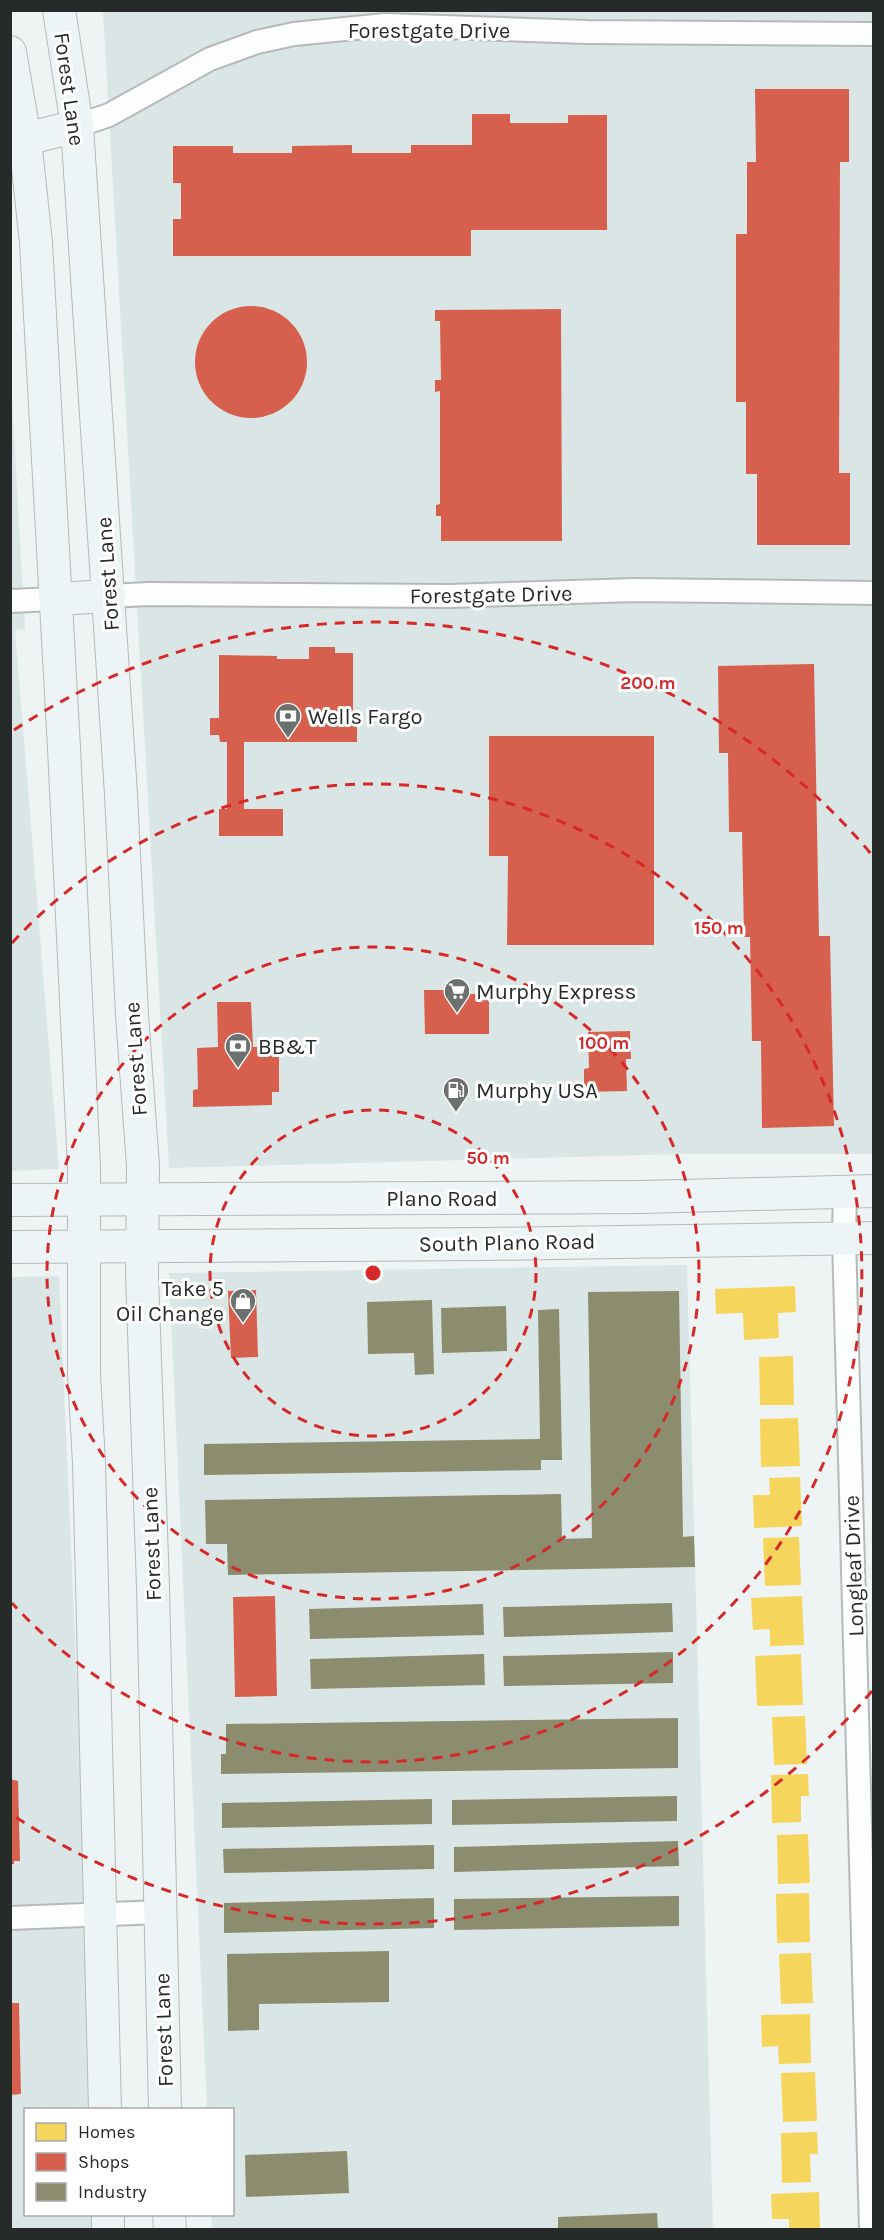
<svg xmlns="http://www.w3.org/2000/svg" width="884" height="2240" viewBox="0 0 884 2240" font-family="Karla,sans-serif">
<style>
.built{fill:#dae6e5}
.homes{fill:#f6d55c}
.shops{fill:#d6604d}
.industry{fill:#8c8c6e}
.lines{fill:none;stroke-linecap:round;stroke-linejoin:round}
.minor-casing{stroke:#b5bab9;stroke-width:26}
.secondary-casing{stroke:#b5bab9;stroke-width:34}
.minor{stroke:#fcfdfd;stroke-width:22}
.secondary{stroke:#edf4f5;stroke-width:32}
.ring{fill:none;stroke:#d62828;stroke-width:3;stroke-dasharray:10 8}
.labels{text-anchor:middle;stroke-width:6;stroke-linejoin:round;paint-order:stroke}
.street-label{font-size:22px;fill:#262a29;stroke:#fff}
.poi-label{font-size:22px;fill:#262a29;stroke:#fff;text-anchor:start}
.centre{fill:#d62828;stroke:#fff;stroke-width:3}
.ring-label{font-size:18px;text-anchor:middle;font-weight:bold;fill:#d62828;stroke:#fff;stroke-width:6;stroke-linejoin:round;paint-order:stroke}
</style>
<rect width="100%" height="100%" fill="#eef4f3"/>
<g class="built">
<path d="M103,11H873V1154H682L169,1168Z"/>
<path d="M10,365L25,629L15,630L59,1169L11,1171Z"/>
<path d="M687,1265L713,2229H212L211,2215L232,2214V2110L207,2109L169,1273Z"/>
<path d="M59,1276L96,2109L26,2110V2214L101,2215L102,2229H11L10,1277Z"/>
</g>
<g class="homes">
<path d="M795,1286L796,1312L778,1313L779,1338L744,1340L743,1313L716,1314L715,1289Z"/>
<path d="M793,1356L794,1405H760L759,1357Z"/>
<path d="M798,1418L800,1466L761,1467L760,1419Z"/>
<path d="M800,1477L802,1526L754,1528L753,1495H770L769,1478Z"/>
<path d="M799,1537L801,1585L765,1586L763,1538Z"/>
<path d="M802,1596L804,1645L770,1646V1629L753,1630L751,1598Z"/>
<path d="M801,1654L803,1705L757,1706L755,1656Z"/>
<path d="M805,1716L807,1764L774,1765L772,1717Z"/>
<path d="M808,1774L809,1796H801V1822L772,1823L771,1775Z"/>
<path d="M808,1834L810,1883L778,1884L777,1835Z"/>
<path d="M809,1893L810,1942L777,1943L776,1894Z"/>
<path d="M811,1953L813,2003L781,2004L779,1954Z"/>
<path d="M810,2014L811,2063L779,2064L778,2046L762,2047L761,2015Z"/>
<path d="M815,2072L817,2121L783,2122L781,2073Z"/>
<path d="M817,2132L818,2154H810L811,2182L782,2183L781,2133Z"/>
<path d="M819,2192L820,2230H789V2219H772L771,2194Z"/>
</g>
<g class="shops">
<path d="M755,89H849V162H840L839,473H850V545H757V474H746V402H736V234H747V162H756Z"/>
<path d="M472,114H510V123H568V115H607V230H471V256H173V219H181V183H173V146H233V153H292V146L352,145V153H411V145H472Z"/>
<circle cx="251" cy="362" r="56"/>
<path d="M561,309L562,541H441V516H436V505L440,504V391L435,392V380H441L440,321H435V310Z"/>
<path d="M309,647H335V653H353V717H357V742H244V809H283V836H219V809H227V742H220L219,735H210V718H219V655L277,656V659H309Z"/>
<path d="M814,664L819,936H830L834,1126L762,1128L761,1041H752L750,937H744L742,832H729L728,753H719L718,666Z"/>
<path d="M489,736H654V945H507L508,856H489Z"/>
<path d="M424,990H466L467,994H489V1034H425Z"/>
<path d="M217,1002H251L253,1047L279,1046V1092H272V1105L193,1107V1090L198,1089L197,1048L218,1047Z"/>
<path d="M630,1031L631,1059H626L627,1091L584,1092V1069L589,1068L588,1032Z"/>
<path d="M256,1290L258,1357L231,1358L228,1291Z"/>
<path d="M275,1596L277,1696L235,1697L233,1597Z"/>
<path d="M10,1779L18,1781L20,1861H14V1864H10Z"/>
<path d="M10,2003H19L21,2094L10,2095Z"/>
</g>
<g class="industry">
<path d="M679,1291L683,1537L694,1536L695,1567L228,1575L227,1544H206L205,1500L561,1494L562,1539L592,1538L588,1292Z"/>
<path d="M432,1300L434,1374L415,1375L414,1353L368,1354L367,1302Z"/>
<path d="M506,1306L507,1351L442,1353L441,1308Z"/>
<path d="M559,1309L562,1460H541V1470L204,1475V1444L540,1439L538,1310Z"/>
<path d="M672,1603L673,1632L504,1637L503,1607Z"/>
<path d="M483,1604L484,1635L310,1639L309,1609Z"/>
<path d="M673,1652V1683L504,1686L503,1656Z"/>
<path d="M484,1654L485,1685L311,1689L310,1659Z"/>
<path d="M678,1718V1768L221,1774V1754H226V1724Z"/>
<path d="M677,1796V1821L452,1825V1800Z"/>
<path d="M432,1799V1824L222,1828V1803Z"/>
<path d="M678,1841L679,1866L454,1872V1847Z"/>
<path d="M434,1845V1869L224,1873L223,1849Z"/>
<path d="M679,1896V1926L454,1930V1899Z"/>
<path d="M434,1898V1928L224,1933V1903Z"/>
<path d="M389,1951V2002L259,2004V2030L228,2031L227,1954Z"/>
<path d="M347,2151L349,2193L246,2197L245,2155Z"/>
<path d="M657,2213L658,2230H558V2217Z"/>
</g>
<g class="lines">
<g class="minor-casing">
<g id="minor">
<path d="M77,126L109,115L210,59L257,42L294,34L385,25L587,32L874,34"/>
<path d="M109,596L149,594L450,596L635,590L874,593"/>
<path d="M10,601L55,599"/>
<path d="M845,1190L844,1238L871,2230"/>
<path d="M10,1918L160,1912"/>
</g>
</g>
<g class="secondary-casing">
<g id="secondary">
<path d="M59,10L77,126L121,794L132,1015L143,1166L142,1275L153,1587L165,2110"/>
<path d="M10,52L25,139L36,243L64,748L84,1167V1374L89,1463L105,2110"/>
<path d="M25,139L77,126"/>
<path d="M55,599L109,596"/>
<path d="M10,1200L643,1197L874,1191"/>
<path d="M10,1247L485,1244L874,1238"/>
<path d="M108,2214V2230"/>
<path d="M169,2214L170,2230"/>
</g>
</g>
<use href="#minor" class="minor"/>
<use href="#secondary" class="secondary"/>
</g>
<g class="ring">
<circle cx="373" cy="1273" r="163"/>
<circle cx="373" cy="1273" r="326"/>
<path d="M12 943A489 489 0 1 1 12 1603"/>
<path d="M872 1691A651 651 0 0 1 14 1816M14 730A651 651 0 0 1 872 855"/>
</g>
<defs>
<g id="bank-pin" transform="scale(1.35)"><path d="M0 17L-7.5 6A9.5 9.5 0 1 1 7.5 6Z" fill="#6c7170" stroke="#fff"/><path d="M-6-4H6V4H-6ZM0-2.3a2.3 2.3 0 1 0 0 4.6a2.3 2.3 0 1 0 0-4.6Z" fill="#fff"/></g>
<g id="supermarket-pin" transform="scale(1.35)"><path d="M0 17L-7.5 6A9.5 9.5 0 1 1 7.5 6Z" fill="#6c7170" stroke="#fff"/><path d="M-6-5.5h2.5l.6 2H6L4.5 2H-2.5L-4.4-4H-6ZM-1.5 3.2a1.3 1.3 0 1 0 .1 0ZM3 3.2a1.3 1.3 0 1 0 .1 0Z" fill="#fff"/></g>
<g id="fuel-pin" transform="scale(1.35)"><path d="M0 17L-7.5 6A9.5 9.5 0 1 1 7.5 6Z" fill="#6c7170" stroke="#fff"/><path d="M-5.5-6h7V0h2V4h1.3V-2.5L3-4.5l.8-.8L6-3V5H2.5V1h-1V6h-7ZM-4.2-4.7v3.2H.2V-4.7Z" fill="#fff"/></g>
<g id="shop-pin" transform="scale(1.35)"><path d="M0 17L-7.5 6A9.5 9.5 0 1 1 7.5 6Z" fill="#6c7170" stroke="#fff"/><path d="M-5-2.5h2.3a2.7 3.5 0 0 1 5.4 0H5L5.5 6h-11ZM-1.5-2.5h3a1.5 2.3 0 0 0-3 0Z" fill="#fff"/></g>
</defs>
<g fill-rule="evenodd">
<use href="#bank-pin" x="288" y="716"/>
<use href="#supermarket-pin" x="457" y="991"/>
<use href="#bank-pin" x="238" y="1046"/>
<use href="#fuel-pin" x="456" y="1090"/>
<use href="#shop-pin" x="243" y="1301"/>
</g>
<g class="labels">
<g class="street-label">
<text x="429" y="38">Forestgate Drive</text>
<text transform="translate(70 89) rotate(82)" y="8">Forest Lane</text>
<text transform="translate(107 574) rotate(-94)" y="8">Forest Lane</text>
<text transform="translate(491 594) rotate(-1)" y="8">Forestgate Drive</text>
<text transform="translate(135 1059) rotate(-94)" y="8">Forest Lane</text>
<text x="442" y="1206">Plano Road</text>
<text transform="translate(507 1242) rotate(-1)" y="8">South Plano Road</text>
<text transform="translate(151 1544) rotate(-92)" y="8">Forest Lane</text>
<text transform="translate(853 1566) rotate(-92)" y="8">Longleaf Drive</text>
<text transform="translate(163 2030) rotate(-92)" y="8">Forest Lane</text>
</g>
<g class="poi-label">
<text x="308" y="724">Wells Fargo</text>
<text x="476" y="999">Murphy Express</text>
<text x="258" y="1054">BB&amp;T</text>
<text x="476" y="1098">Murphy USA</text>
<text x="224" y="1296" text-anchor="end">Take 5<tspan x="224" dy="25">Oil Change</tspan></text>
</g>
</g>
<circle cx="373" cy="1273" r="9" class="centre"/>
<g class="ring-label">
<text x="648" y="689">200 m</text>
<text x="719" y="934">150 m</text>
<text x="604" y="1049">100 m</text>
<text x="488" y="1164">50 m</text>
</g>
<rect width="884" height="2240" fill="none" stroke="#262a29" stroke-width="24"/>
<rect x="24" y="2108" width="210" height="108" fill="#ffffff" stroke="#a8aaa9" stroke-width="1.5"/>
<rect x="36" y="2123" width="30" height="18" fill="#f6d55c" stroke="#a8aaa9" stroke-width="1.5"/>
<text x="78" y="2138" font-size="18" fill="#262a29">Homes</text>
<rect x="36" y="2153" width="30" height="18" fill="#d6604d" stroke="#a8aaa9" stroke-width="1.5"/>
<text x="78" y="2168" font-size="18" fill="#262a29">Shops</text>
<rect x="36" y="2183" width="30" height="18" fill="#8c8c6e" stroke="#a8aaa9" stroke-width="1.5"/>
<text x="78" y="2198" font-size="18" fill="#262a29">Industry</text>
</svg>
